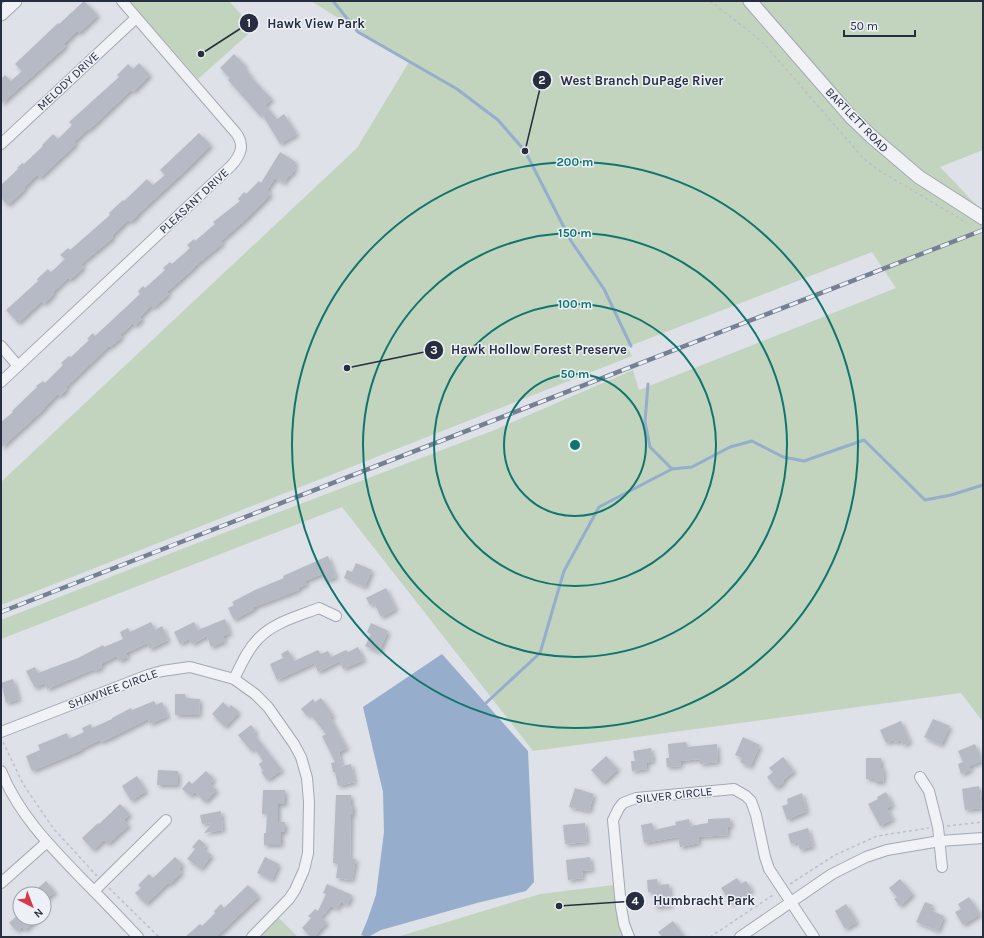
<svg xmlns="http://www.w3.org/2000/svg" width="984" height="938" viewBox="0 0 984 938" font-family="Karla,sans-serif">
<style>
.green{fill:#c2d3be}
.water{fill:#96adcb}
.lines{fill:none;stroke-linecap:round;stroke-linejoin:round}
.stream{stroke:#96adcb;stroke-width:3}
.building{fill:#b5bac5;filter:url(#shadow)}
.minor-casing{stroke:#a3a8b2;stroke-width:12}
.tertiary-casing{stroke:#a3a8b2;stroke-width:15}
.path{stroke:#bcbfc7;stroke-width:1.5;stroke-dasharray:3 3;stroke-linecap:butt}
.minor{stroke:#f1f2f6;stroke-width:10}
.tertiary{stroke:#f1f2f6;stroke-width:13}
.rail-casing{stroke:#768093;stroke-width:4.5}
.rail{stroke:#edf0f6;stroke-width:3;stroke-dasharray:9;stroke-linecap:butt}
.ring{fill:none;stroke:#0f766e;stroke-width:2}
.labels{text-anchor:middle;stroke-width:3;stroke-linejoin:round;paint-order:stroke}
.street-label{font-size:12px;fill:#262e40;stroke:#edf0f6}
.centre{fill:#0f766e;stroke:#edf0f6;stroke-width:2}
.ring-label{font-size:12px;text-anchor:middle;font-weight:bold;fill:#0f766e;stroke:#edf0f6;stroke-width:3;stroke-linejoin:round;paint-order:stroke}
.leader{fill:none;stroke:#262e40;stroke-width:1.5}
.callout-dot{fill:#262e40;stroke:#edf0f6;stroke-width:1.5}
.mark-label{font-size:12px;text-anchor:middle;font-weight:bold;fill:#fff}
.callout-label{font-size:13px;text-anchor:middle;font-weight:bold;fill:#262e40;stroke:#edf0f6;stroke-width:3;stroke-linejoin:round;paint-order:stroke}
</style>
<defs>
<filter id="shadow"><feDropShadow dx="2.5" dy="2.5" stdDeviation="2" flood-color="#0004"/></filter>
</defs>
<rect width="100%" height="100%" fill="#dee1e8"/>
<g class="green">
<path d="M129,1H229L254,29L198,79Z"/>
<path d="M311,1H983V150L940,167L983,212V722L961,693L533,751L342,507L1,639V620L174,552L492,431L633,370L639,390L896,288L872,252L627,347L632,356L1,605V482L357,148L409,62Z"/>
<path d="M614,885L618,917L626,937H397L540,894Z"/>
<path d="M278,917L298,937H257Z"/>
</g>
<path class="water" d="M442,654L528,751L534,882L526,891L477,903L381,930L368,937L361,935L367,921L376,895L384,832L383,792L363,707Z"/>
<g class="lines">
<g class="stream">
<path d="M333,1L358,32L457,89L498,120L525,151L571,241L604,289L631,346"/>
<path d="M648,384L645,422L650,447L672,469L692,467L730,447L752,441L783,457L804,461L864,440L925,500L951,495L983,485"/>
<path d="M486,703L540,653L564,571L599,507L672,469"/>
</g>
</g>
<g class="building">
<path d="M84,1L98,15L79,33L77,31L64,44L66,46L1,104V79L5,75L11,81L22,71L15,64L58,23L59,24Z"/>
<path d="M234,54L246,66L244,68L251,75L250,76L272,99L265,105L277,119L284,114L297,134L280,144L262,114L260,116L228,80L230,78L220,68Z"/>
<path d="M139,63L150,75L133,92L131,90L89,130L88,129L74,142L76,144L40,178L37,175L24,188L25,189L8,205L1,198V185L18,169L17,168L22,163L24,164L43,146L42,145L53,134L58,139L72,125L69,122L119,77L117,75L128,64L133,69Z"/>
<path d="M199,133L211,145L188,168L137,215H138L131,222L128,220L112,236L113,238L81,264L84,267L70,280L68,278L53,292L54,294L44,304L42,301L18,323L6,310L38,281L37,279L48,269L51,272L65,259L60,255L68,248L70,250L110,215L109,213L123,200L124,201L147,179L153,185L165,175L160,170Z"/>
<path d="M280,152L296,162L293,167L296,168L290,176L289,175L284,183L275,178L267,190L271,194L246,219L221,241L223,243L195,266V267L167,292L169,294L153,308L151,306L140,317L142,319L135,326L133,323L120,335L122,337L110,347L109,346L66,387L67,389L60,396L58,394L45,407V408L1,448V422L13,412L12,411L37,387L36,386L43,381L45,383L63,365L61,363L69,356L71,357L89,340L87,339L93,333L95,336L140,294L138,291L143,286L145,288L165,270L163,268L170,262L172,264L190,248L187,245L194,239L195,241L215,224L213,222L240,201L238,199L244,192L246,194L259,181L261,183Z"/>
<path d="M328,556L336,577L325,581L322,574L305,581L307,584L298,588L299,590L254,607V609L234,620L228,608L234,605L232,602L255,590L284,578L283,576Z"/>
<path d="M356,563L372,570L365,587L344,578L347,570L352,572Z"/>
<path d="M386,588L396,609L381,617L374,603L370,605L366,598Z"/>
<path d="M225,619L230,633L223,636L225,641L211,647L207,636L192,644L189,639L180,644L174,632L194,622L198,630Z"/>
<path d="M151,622L155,630L162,626L168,640L150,649L147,643L126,653L128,657L119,661L117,656L101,664L102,667L95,671L94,669L47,689L45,683L35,688L26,671L35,667L38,673L78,658L103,645L104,647L123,639L120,632L128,628L130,632Z"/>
<path d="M371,623L388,631L379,652L365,646L371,634L367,632Z"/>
<path d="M358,647L364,660L343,669L340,661L318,672L314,663L277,680L270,664L283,658L281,654L288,650L294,661L318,650L321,654L328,651L331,657L346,650L348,652Z"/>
<path d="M13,679L19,699L6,703L1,683Z"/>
<path d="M175,694H185V698L200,699L199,715H175Z"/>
<path d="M321,698L333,715L330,717L347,748L339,752L342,766L351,764L355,782L338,786L335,772H333L331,763L335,762L322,736L326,734L310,714L307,716L301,709L313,699L315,702Z"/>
<path d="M154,701L156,705L162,702L168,716L150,724L148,719L112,737L101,742L100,740L81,749L82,750L32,771L26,756L40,750L38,745L67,733L69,739L84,732L82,728L91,724L92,728L112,719V718L131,708L132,710Z"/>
<path d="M223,702L229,708L231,705L239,712L225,727L212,714Z"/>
<path d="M933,719L950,726L941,745L924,737Z"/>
<path d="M901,721L910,742L903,745L901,740L895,743L894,740L886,743L880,730Z"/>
<path d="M251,725L256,732L254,734L282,770L267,780L261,772L263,771L259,764L263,761L254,748L251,751L238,735Z"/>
<path d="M743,737L760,745L750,767L740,762L742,758L735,755Z"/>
<path d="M686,742L687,747L717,744L718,762L700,764V759L680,761L681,766L667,767L666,758H669L668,744Z"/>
<path d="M975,744L982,761L969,766L971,770L961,774L958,764L963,762L958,751Z"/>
<path d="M651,748L653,761L646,763L647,769L632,771L631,761H635L633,751Z"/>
<path d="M606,756L618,769L603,783L591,770Z"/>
<path d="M783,757L794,771L783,780L784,782L776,788L767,777L773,772L769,768Z"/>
<path d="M866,758H881V768H884L883,782H874V779H866Z"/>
<path d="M158,770L178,771V785H157Z"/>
<path d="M206,771L214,779L210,784L217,790L205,802L195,792L191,796L182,789L189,781L192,784Z"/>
<path d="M137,776L146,791L131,801L122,786Z"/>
<path d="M979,786L982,808L965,810L962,789Z"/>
<path d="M575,788L594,794L589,811L569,807Z"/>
<path d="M263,790H285V804H278V822H285V832H281V845H264V833H266L267,814H262Z"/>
<path d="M886,792L893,805L887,808L893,819L880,826L868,804L878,799L877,797Z"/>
<path d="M802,793L807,811L787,820L782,806L788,804L787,799Z"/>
<path d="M336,795H351V805H353V815H351L350,858L356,859L352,880L336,878L338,864L333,863Z"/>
<path d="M120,804L130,814L124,820L129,825L108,844L104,840L93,850L82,838L98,823L99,824Z"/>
<path d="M221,811L223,830L204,833L212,823L202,824L200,815Z"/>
<path d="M730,818L731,827H727L728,835L698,837L699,843L680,847L678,837L644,843L641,825L652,823L654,830L676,825L675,822L689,819L690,826L708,823V819Z"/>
<path d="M585,823L587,842L565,844L563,825Z"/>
<path d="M808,828L813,846L800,850L798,842L791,844L788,834Z"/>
<path d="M199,839L206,845L203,849L212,855L201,869L187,859L195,849L192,847Z"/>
<path d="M175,857L183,865L179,869L182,872L170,884L168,883L146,904L135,893L141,888L138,885L149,874L153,878Z"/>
<path d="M265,857L279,864L272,880L257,873Z"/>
<path d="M590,857L592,870L582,871L583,878L568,880L566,860Z"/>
<path d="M737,878L741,884L746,881L752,890L732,904L721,888Z"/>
<path d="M657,879L658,885L669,884L671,905L655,907L653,892H648L647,880Z"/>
<path d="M900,879L913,894L900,906L894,899L897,897L889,888Z"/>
<path d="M46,881L55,892L44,901V894H31Z"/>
<path d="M327,884L352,895L347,905L341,902L337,909L331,906L321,917L327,922L314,937H311L302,928L311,918L308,916L315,909L318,911L326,894L323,893Z"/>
<path d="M248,885L259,896L216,937H185L200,924L202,926L215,913L214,911L221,904L224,908Z"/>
<path d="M969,897L980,914L963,925L955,912L961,909L958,904Z"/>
<path d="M925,902L933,905L930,910L944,916L938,931L916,922Z"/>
<path d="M846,904L857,922L845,929L835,911Z"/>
<path d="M20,913V918H38L25,930L22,927L17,931L9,923Z"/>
<path d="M673,921L685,937H662L658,932Z"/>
</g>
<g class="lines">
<g class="minor-casing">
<g id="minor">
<path d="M1,144L136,18"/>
<path d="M1,346L18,366"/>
<path d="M1,382L231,166C241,155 245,145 236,133L122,1"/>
<path d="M234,679C241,665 247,650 258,639C274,622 299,616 319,608L336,616"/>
<path d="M1,732L148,675L162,671L190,667L234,679L255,694L268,707L294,744L301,757L307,778L309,802L308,853L304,870L295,890L289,899L252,937"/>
<path d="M1,771C19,815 51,847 83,880C102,899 120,918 138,937"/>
<path d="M920,777L929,791L938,827L942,867"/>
<path d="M1,883L46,843"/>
<path d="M94,891L166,820"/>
<path d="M629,937L624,924L621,907L613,820L619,808L623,803L636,798L734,789L746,796L751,801L756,815L765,857L769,869L814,937"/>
<path d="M740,937L832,874L866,857L887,850L940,841L983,838"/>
</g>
</g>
<g class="tertiary-casing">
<g id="tertiary">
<path d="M750,1L851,117L872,137L919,177L983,218"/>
<path d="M1,14L15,1"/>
</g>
</g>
<g class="path">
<path d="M710,1L754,35L766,46L864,159L880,171L967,223"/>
<path d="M3,742L23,784L53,828L97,876"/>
<path d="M947,826L983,822"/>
<path d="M790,884L835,855L877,836L929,828"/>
<path d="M109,888L159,937"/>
<path d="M710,937L773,895"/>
</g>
<use href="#minor" class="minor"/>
<use href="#tertiary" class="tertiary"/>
<g class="rail-casing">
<path id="rail" d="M1,612L983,230"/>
</g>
<use href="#rail" class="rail"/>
</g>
<g class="ring">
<circle cx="575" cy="445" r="71"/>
<circle cx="575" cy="445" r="141"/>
<circle cx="575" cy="445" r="212"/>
<circle cx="575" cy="445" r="283"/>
</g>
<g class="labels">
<g class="street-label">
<text transform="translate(68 81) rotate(-43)" y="4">MELODY DRIVE</text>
<text transform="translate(857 120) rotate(46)" y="4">BARTLETT ROAD</text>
<text transform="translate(194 201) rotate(-43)" y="4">PLEASANT DRIVE</text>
<text transform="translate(113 689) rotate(-20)" y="4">SHAWNEE CIRCLE</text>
<text transform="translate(674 795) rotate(-6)" y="4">SILVER CIRCLE</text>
</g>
</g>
<circle cx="575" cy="445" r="6" class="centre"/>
<g class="ring-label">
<text x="575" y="166">200 m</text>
<text x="575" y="237">150 m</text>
<text x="575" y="308">100 m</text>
<text x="575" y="378">50 m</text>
</g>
<path class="leader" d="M201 54L249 23M525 151L542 80M347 368L434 350M559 906L635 901"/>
<g class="callout-dot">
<circle cx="201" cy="54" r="4"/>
<circle cx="525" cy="151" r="4"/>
<circle cx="347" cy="368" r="4"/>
<circle cx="559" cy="906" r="4"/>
<circle cx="249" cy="23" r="10"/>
<circle cx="542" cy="80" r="10"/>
<circle cx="434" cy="350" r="10"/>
<circle cx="635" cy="901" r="10"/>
</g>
<g class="mark-label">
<text x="249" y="27">1</text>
<text x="542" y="84">2</text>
<text x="434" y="354">3</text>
<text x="635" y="905">4</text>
</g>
<g class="callout-label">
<text x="316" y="28">Hawk View Park</text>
<text x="642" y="85">West Branch DuPage River</text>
<text x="539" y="354">Hawk Hollow Forest Preserve</text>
<text x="704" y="905">Humbracht Park</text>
</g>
<rect width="984" height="938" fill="none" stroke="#262e40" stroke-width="4"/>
<g transform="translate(32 906) rotate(138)"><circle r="19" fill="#edf0f6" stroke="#9da2ad"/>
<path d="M0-3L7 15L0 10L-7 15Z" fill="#d63a4a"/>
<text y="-6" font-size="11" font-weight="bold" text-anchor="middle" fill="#262e40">N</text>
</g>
<path d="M844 30v6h71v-6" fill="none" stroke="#262e40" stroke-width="2"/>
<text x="850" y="30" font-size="12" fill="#262e40" stroke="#edf0f6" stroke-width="3" paint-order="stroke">50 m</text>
</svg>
